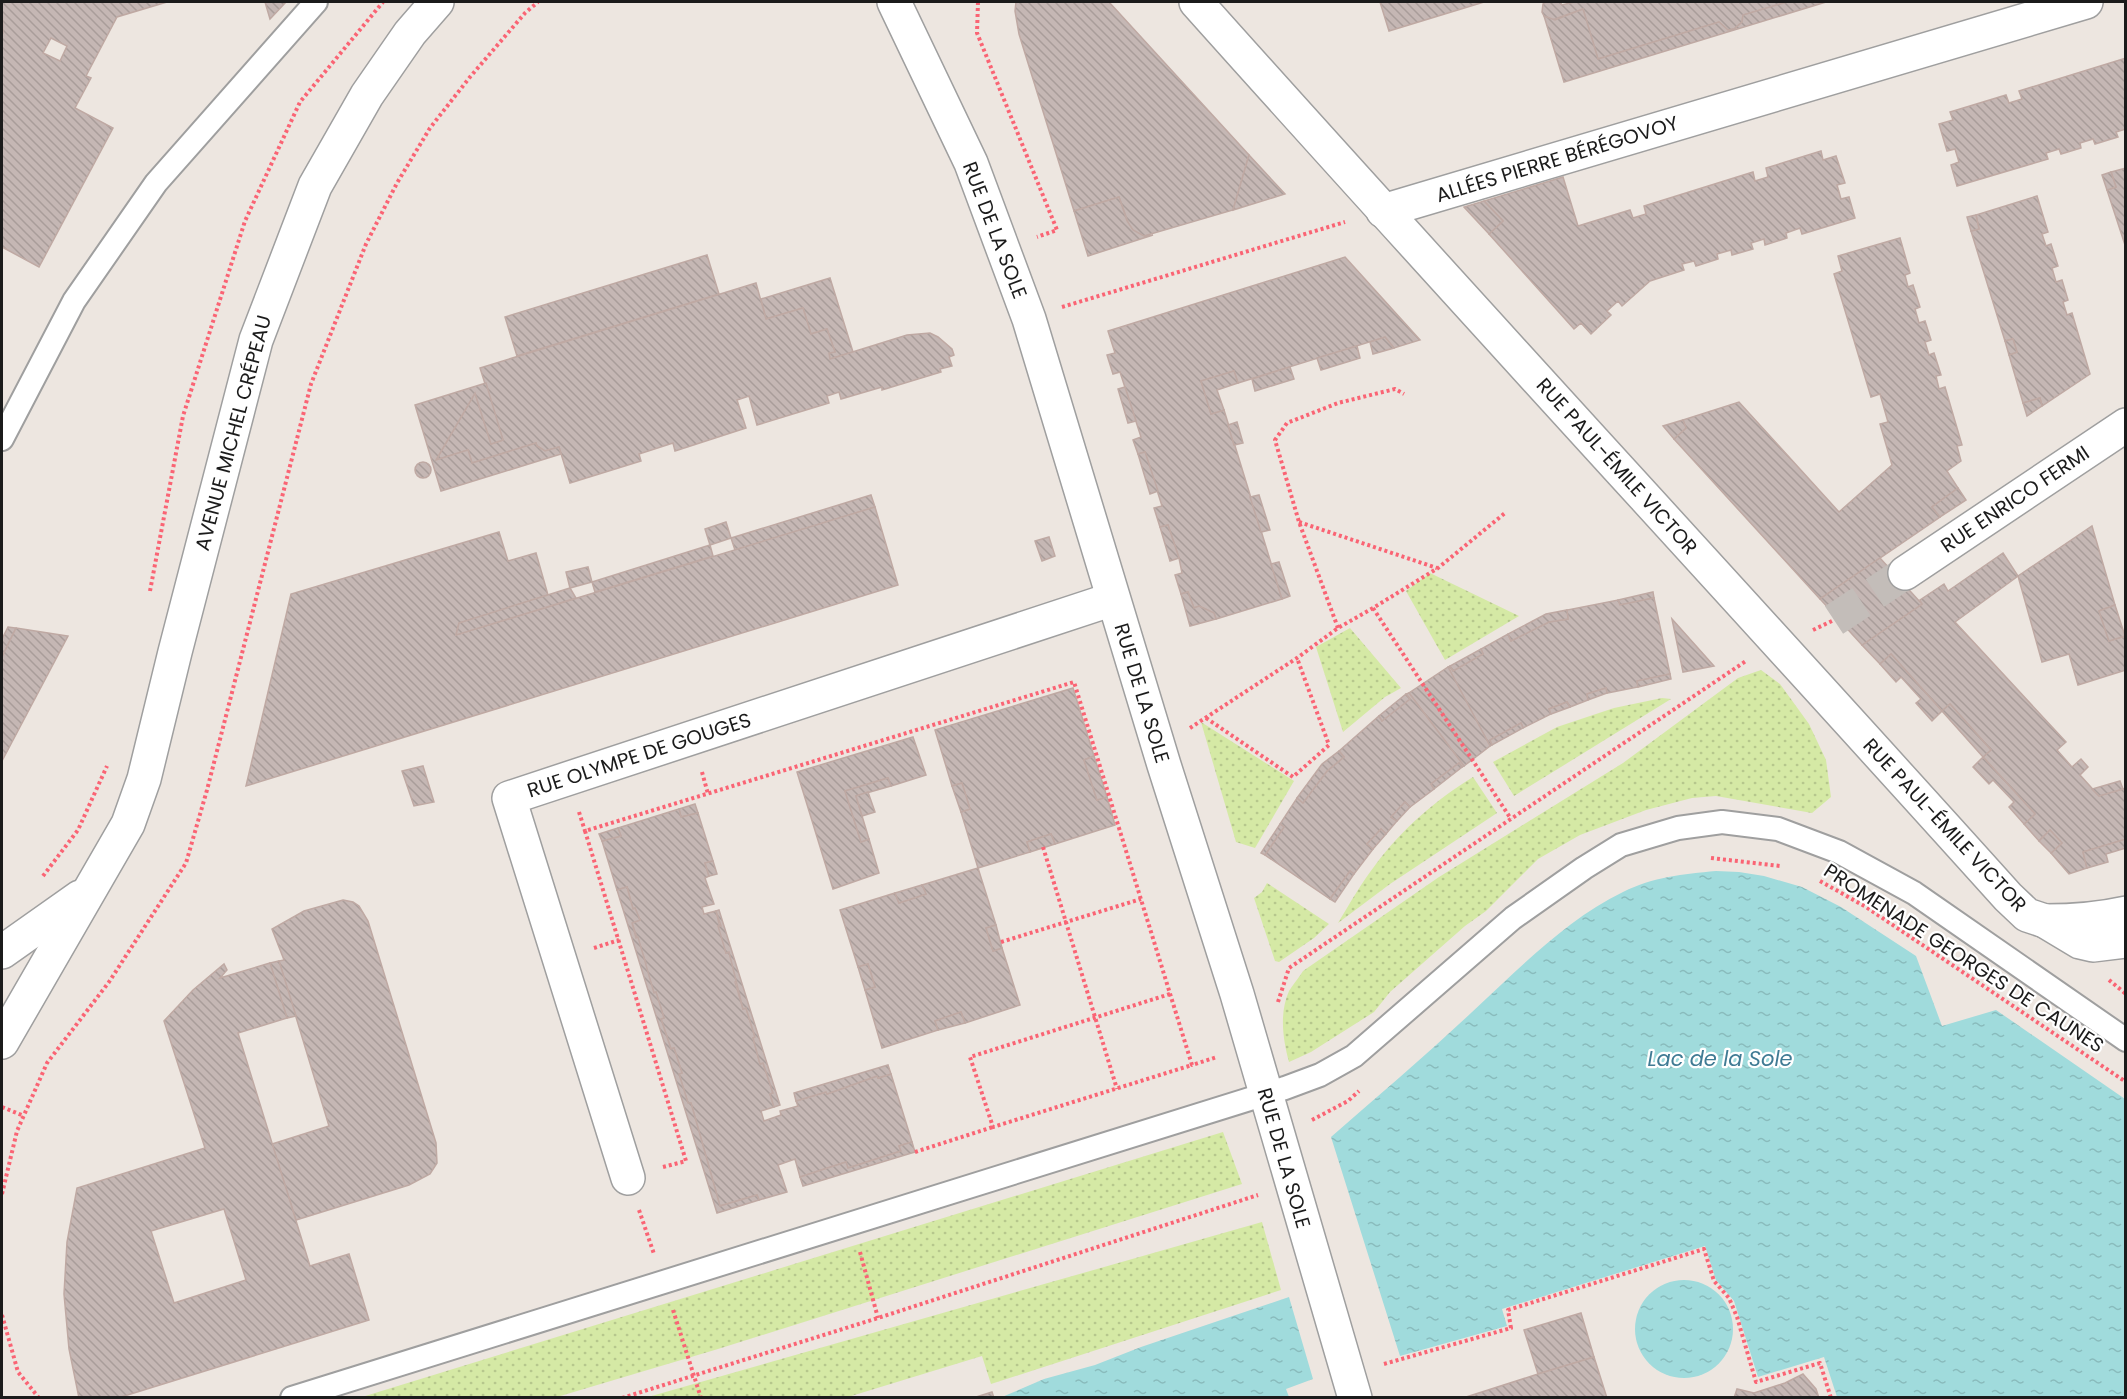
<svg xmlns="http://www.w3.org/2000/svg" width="2127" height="1399" viewBox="0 0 2127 1399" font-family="Poppins,sans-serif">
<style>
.grass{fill:url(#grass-dots)}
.water{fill:url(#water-ripples)}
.building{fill:url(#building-back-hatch);stroke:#bfa9a3;stroke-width:1.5;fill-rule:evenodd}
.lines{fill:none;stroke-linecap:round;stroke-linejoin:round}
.minor-tunnel{stroke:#c3bdb9;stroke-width:33;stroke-dasharray:33 16;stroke-linecap:butt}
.service-casing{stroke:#9f9f9f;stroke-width:26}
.minor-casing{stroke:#9f9f9f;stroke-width:36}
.tertiary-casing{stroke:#9f9f9f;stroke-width:36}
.path{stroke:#fa6474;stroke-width:4;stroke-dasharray:3 3;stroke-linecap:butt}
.service{stroke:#fff;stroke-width:22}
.minor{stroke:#fff;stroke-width:33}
.tertiary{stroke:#fff;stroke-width:33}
.labels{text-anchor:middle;stroke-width:4.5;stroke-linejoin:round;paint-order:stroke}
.street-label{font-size:20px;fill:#1b1b1b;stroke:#fff}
.water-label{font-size:21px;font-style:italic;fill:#407b94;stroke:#fff}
</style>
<defs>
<pattern id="grass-dots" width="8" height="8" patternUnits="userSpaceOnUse" patternTransform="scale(1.5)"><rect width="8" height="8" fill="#d5e9a5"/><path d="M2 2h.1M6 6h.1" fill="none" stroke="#b6c78d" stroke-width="1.8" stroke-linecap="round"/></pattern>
<pattern id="water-ripples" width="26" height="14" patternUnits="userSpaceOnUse" patternTransform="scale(1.5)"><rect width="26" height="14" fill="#a0dbdc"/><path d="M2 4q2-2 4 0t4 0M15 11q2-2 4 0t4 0" fill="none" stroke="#89bbbc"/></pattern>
<pattern id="building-back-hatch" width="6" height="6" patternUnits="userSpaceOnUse" patternTransform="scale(1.5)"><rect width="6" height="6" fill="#c5b7b4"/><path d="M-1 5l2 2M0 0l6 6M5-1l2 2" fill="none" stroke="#a99d9a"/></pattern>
</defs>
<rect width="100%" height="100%" fill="#ede6e0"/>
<g class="grass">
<path d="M1430,573L1519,616L1445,660L1406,591Z"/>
<path d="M1350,628L1401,688L1385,697L1343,732L1316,647Z"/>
<path d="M1761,670L1780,684L1809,724L1826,760L1831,797L1812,813L1716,796L1692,798L1646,810L1580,835L1538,859L1486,911L1465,926L1390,992L1374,1012L1311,1052L1289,1062C1283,1040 1279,1013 1289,991C1293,984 1299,978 1303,971L1439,877L1623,763L1738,678Z"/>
<path d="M1662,698L1671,699L1514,796L1493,762L1557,727L1614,708Z"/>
<path d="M1201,722L1294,781L1255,848L1236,842Z"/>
<path d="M1473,777L1497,813L1390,884L1338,923C1350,903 1362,882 1376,864C1401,830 1437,799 1473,777Z"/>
<path d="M1267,883L1329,924L1314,938L1279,962L1275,961L1254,898L1262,892Z"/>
<path d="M1223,1132L1242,1184L718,1349L557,1397H362Z"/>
<path d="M1262,1222L1281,1290L991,1384L982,1356L848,1397H648Z"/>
</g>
<g class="water">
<path d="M1716,871L1739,872L1764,876L1802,887L1841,907L1916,956L1942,1026L1996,1010L2125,1099V1397H1837L1824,1357L1758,1377L1734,1301L1716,1280L1705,1246L1502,1309L1507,1326L1400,1356L1331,1137C1378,1096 1425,1056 1471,1013C1518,970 1565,920 1623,892C1653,877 1683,874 1716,871Z"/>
<circle cx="1684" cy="1329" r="49"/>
<path d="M1289,1297L1313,1379L1286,1389L1289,1397H1002L1044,1379L1095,1365L1141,1347Z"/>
</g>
<g class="building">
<path d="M2,2H167L117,17L86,76L91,78L75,108L113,128L39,267L2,247V33H3ZM51,38L67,46L60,61L43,53Z"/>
<path d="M265,2H286L270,19Z"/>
<path d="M1016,2H1109L1249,155L1233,210L1144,236L1138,234L1130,228L1119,197L1074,211L1019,34L1015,11Z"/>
<path d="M1380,2H1484L1389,31Z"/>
<path d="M1546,2H1560L1562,5L1574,2H1787L1743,15L1742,22L1734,29L1728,30L1719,22L1598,59L1583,9L1552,20L1544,16L1542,12L1543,4Z"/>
<path d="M1787,2H1826L1564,82L1544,16L1555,20L1583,9L1598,59L1719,22L1728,30L1734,29L1742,22L1743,15Z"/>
<path d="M2126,58V129L2116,132L2118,137L2095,144L2093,139L2080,143L2081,148L2061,154L2059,149L2046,153L2048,159L1957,186L1951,165L1959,162L1955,149L1947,151L1939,124L1953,120L1950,112L2006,95L2009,103L2022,99L2019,91Z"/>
<path d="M1821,151L1823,160L1836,156L1845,183L1837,185L1841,199L1849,197L1855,218L1802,234L1800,228L1786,233L1787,238L1765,245L1764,239L1751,243L1753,249L1732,255L1731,250L1717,254L1718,259L1696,266L1694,261L1682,264L1684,270L1650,281L1622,306L1618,301L1607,311L1611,315L1591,334L1581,323L1574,329L1489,234L1503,221L1484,201L1563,177L1578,226L1630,210L1633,218L1646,214L1644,206L1753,172L1755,181L1768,177L1766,168Z"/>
<path d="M1249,155L1285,194L1233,210Z"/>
<path d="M2126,168V248L2107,190L2116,187L2111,172Z"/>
<path d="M2111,172L2116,187L2107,190L2102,175Z"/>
<path d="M2037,196L2048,232L2042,234L2046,246L2051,244L2058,266L2052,268L2056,282L2062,280L2068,300L2063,302L2067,315L2072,313L2090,374L2042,406L2040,398L2023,403L2009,355L2017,352L2013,339L2005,341L1971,231L1979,229L1976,215Z"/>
<path d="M1119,197L1127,221L1133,230L1144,236L1153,235L1088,256L1074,211Z"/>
<path d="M1484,201L1503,221L1489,234L1464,207Z"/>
<path d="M1976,215L1979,229L1971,231L1967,217Z"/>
<path d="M1900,238L1910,273L1905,275L1908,287L1913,285L1920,307L1915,309L1919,323L1925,321L1931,340L1925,342L1929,355L1934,353L1941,375L1936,376L1939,389L1945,387L1962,445L1957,446L1961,461L1947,471L1958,488L1932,507L1940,517L1820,599L1674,439L1686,428L1683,420L1739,402L1839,512L1892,465L1880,424L1888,422L1880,394L1871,397L1834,274L1842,271L1838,256Z"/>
<path d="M707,255L719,294L517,356L505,317Z"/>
<path d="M1345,257L1420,340L1394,348L1385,337L1238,383L1234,371L1201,381L1211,414L1224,410L1282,599L1216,619L1214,613L1199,606L1194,608L1188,592L1181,594L1175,575L1182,573L1179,558L1168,525L1160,527L1154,508L1162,506L1145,452L1138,454L1133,440L1141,437L1120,372L1113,374L1107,355L1115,353L1108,331Z"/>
<path d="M830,278L853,352L830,359L829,353L835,352L827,329L811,334L803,308L766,319L761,299Z"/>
<path d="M756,283L766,319L803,308L811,334L827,329L835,352L829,353L830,359L907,335L930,333L938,337L952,349L954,355L949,357L952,366L940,369L941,372L882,390V387L841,399L839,392L827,396L829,403L757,425L749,396L737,400L746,428L675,451L673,443L639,454L641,461L570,483L559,447L545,451L537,446L536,443L472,463L468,450L436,460L475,393L491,444L503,440L480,368Z"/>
<path d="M1385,337L1394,348L1373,354L1370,342Z"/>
<path d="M2013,339L2017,352L2009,355L2005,341Z"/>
<path d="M1357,346L1360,358L1321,370L1317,358Z"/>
<path d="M1290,367L1294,379L1255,391L1252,379Z"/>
<path d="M1234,371L1238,383L1217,390L1224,410L1211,414L1201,381Z"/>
<path d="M486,383L503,440L491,444L475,393L436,460L468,450L472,463L536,443L537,446L545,451L559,447L561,454L441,491L415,405Z"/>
<path d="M1125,387L1136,421L1128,423L1118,389Z"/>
<path d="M2040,398L2042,406L2027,416L2023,403Z"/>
<path d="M1683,420L1686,428L1674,439L1663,426Z"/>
<path d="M1237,422L1243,443L1234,445L1228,425Z"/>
<path d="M1145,452L1158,491L1150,494L1138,454Z"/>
<circle cx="423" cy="470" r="8"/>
<path d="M1958,488L1966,500L1940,517L1932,507Z"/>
<path d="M871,495L875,507L735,550L731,538Z"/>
<path d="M1259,495L1270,530L1261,532L1250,497Z"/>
<path d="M875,507L898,585L246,786L291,594L499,532L508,561L536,553L548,595L459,623L456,635Z"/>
<path d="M726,522L731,538L710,545L705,529Z"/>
<path d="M1168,525L1179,558L1170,561L1160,527Z"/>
<path d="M2092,526L2115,605L2099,611L2109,641L2125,636L2126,670L2078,685L2069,654L2042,662L2018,576Z"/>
<path d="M1049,537L1055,556L1042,561L1035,541Z"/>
<path d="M710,545L713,556L595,592L592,582Z"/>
<path d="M2003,553L2018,576L1955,622L2066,742L2057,750L2072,767L2081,759L2088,767L2080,775L2099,796L2126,788V839L2083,852L2087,868L2069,874L2051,853L2062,843L2050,830L2039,841L2024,824L2035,814L1983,757L1991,750L1950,704L1942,711L1891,654L1880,664L1862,645L1922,604L1920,600L1944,584L1948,591Z"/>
<path d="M1880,558L1922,604L1862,645L1820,599Z"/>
<path d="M1279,562L1290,596L1282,599L1271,564Z"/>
<path d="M588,567L592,582L570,588L566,572Z"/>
<path d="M570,588L576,598L456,635L459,623Z"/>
<path d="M1188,592L1194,608L1199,606L1214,613L1216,619L1190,626L1181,594Z"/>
<path d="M1653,592L1654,598L1620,605L1618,600Z"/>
<path d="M1654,598L1670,674L1637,681L1638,687L1607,693L1606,688L1587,694L1588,700L1570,707L1567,702L1549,709L1551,714L1523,728L1521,723L1490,740L1492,745L1490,746L1448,667L1450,666L1453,671L1483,654L1481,649L1508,634L1511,641L1549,622L1568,619L1567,610L1618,600L1620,605Z"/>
<path d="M2115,605L2125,636L2109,641L2099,611Z"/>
<path d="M1567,610L1568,619L1549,622L1511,641L1508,634L1546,614Z"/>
<path d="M1672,619L1714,666L1683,672Z"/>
<path d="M8,627L16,628L2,657V639Z"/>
<path d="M16,628L68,636L2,761V657Z"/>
<path d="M1481,649L1483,654L1453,671L1450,666Z"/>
<path d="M1891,654L1942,711L1932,721L1916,703L1921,699L1901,677L1896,682L1880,664Z"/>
<path d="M1448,667L1490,746L1464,766L1409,693Z"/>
<path d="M1670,674L1671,679L1638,687L1637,681Z"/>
<path d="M1073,688L1094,756L1084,760L1097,800L1107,797L1115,825L1055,844L1051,834L1027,842L1030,852L978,868L961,812L970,809L962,783L952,786L935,730Z"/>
<path d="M1606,688L1607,693L1588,700L1587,694Z"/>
<path d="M1409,693L1464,766L1462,767L1459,763L1431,784L1434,789L1410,807L1405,802L1391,817L1397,821L1386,834L1381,829L1367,844L1373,849L1354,874L1350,871L1330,899L1265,855L1284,827L1280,824L1297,798L1303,803L1327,771L1344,757L1339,751L1379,716L1382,721L1410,699L1406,694Z"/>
<path d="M1406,694L1410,699L1382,721L1379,716Z"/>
<path d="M1567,702L1570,707L1551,714L1549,709Z"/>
<path d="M1950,704L1991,750L1983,757L1942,711Z"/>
<path d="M1521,723L1523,728L1492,745L1490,740Z"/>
<path d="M913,737L926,775L891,786L888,778L845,791L861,842L869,839L879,873L833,889L797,772Z"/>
<path d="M1339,751L1344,757L1327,771L1303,803L1297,798L1322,764Z"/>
<path d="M1094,756L1107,797L1097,800L1084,760Z"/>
<path d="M1983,757L2035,814L2024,824L2009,807L2014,802L1993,780L1989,784L1973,767Z"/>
<path d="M1459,763L1462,767L1434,789L1431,784Z"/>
<path d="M423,766L434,802L414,806L402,771Z"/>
<path d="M888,778L891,786L856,796L869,839L861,842L845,791Z"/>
<path d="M2120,781L2123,789L2099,796L2092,789Z"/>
<path d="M962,783L970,809L961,812L952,786Z"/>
<path d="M868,792L875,812L862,816L856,796Z"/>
<path d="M1405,802L1410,807L1397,821L1391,817Z"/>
<path d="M695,804L698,813L681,817L679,809Z"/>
<path d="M679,809L681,817L698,813L713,861L705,863L709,876L705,878L714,904L702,907L704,914L716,911L726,953L729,952L738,981L735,982L743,1009L746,1008L755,1037L753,1038L760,1064L763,1063L773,1093L770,1094L774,1107L761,1111L764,1121L781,1115L780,1111L798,1106L796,1101L826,1092L827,1094L877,1076L878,1078L891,1074L912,1142L899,1146L901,1151L848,1168L846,1162L800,1177L795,1159L778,1165L787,1192L759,1200L757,1195L720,1206L691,1103H688L679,1074L682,1073L674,1048L671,1049L661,1019L664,1018L656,992L654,993L644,963H646L632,923L640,920L635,908L633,909L627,887L617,890L602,841L621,836L618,828Z"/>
<path d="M1280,824L1284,827L1265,855L1261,853Z"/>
<path d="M618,828L621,836L602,841L599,834Z"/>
<path d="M1381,829L1386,834L1373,849L1367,844Z"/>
<path d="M2050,830L2062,843L2051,853L2039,841Z"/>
<path d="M1051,834L1055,844L1030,852L1027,842Z"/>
<path d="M2126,839V848L2106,854L2108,862L2087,868L2083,852Z"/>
<path d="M713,861L717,874L709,876L705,863Z"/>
<path d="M978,868L996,925L986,928L993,951L1002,948L1020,1005L965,1023L961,1012L935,1021L938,1030L882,1048L865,990L875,987L868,964L858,967L840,910L895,893L899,903L926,894L922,885Z"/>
<path d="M1350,871L1354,874L1335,902L1330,899Z"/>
<path d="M922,885L926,894L899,903L895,893Z"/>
<path d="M627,887L633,909L635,908L640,920L632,923L636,938L638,937L654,993L656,992L664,1018L661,1019L671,1049L674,1048L682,1073L679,1074L688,1103H691L720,1206L757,1195L759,1200L717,1213L617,890Z"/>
<path d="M343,900L353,902L359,906L368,921L436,1143L437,1163L430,1174L409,1185L296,1220L272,1144L329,1126L279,961L284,960L272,929L304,911Z"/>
<path d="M719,910L780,1105L774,1107L770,1094L773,1093L763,1063L760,1064L753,1038L755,1037L746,1008L743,1009L729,952L726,953L718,926H721L716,911Z"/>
<path d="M996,925L1002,948L993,951L986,928Z"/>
<path d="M279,961L296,1016L287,1018L270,963Z"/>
<path d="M270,963L287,1018L238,1033L310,1266L349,1254L369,1320L118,1398H79L69,1349L64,1294L67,1242L77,1188L205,1148L164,1021L193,990L224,964L227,970L220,978ZM224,1209L246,1280L174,1303L151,1231Z"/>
<path d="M868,964L875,987L865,990L858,967Z"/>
<path d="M961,1012L965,1023L938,1030L935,1021Z"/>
<path d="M888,1065L891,1074L878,1078L877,1076L827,1094L826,1092L796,1101L794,1093Z"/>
<path d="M912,1142L915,1152L803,1186L800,1177L846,1162L848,1168L901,1151L899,1146Z"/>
<path d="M1581,1313L1594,1357L1538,1374L1524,1330Z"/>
<path d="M1594,1357L1607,1398H1463L1538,1374Z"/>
<path d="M1803,1374L1816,1389L1819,1398H1734L1737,1389L1754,1393L1785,1383Z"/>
<path d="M992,1392L994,1398H973Z"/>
</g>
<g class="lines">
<path class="minor-tunnel" d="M1834,620L1905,573"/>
<g class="service-casing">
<g id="service">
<path d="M2,439L74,301L156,183L316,2"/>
<path d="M292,1398L1285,1088L1320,1075L1354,1056L1513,918L1584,868L1621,845L1678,828L1722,822L1778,829L1839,852L1914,893L2126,1040"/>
</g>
</g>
<g class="minor-casing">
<g id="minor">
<path d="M894,2L971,163L1029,319L1164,765L1237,994L1355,1398"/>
<path d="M1196,2C1464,302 1738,597 2008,897L2027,915L2045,921L2080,942L2093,945L2126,941"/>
<path d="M1383,211L2086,2"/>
<path d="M1905,573L2126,425"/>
<path d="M2045,921C2073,921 2099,919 2126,913"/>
<path d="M628,1178L509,798L1113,599"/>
</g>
</g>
<g class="tertiary-casing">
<g id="tertiary">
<path d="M2,952L80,897"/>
<path d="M2,1042L128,824L144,779L175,652L256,340L315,186L367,95L410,33L437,2"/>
</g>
</g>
<g class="path">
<path d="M978,2L977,33L1057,230L1037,237"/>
<path d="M1062,307L1345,222"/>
<path d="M1299,522L1437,568"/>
<path d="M150,591L183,416L245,221L300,102L383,2"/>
<path d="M1373,608L1511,819"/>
<path d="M1338,628L1299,522L1275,440L1287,423L1338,403L1395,389L1404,394"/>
<path d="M1813,630L1834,620"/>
<path d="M1206,718L1293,777L1329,745L1297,658"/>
<path d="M1190,728L1297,658L1338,628L1373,608L1438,568L1505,513"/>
<path d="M702,772L708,794"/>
<path d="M579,812L585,831"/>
<path d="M1043,847L1117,1089"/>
<path d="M1711,858L1780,866"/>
<path d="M43,876L78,830L107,766"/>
<path d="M1820,881L1866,907L2126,1082"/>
<path d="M1001,942L1141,899"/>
<path d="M594,948L619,940"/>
<path d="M2109,980L2126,994"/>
<path d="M1170,994L970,1057L993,1127L1192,1065"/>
<path d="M1278,1002L1289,968L1746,661"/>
<path d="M2,1107L24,1116"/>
<path d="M1312,1120L1348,1101L1359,1091"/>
<path d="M915,1152L993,1127"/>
<path d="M663,1167L686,1161L585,831L1074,682L1192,1065L1217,1057"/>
<path d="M2,1194L17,1131L47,1063L109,982L186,863L207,790L311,384L366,244L397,183L430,128L470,77L525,13L538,2"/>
<path d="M639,1210L654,1254"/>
<path d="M860,1252L878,1318"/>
<path d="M673,1310L701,1398"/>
<path d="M2,1315L18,1372L39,1398"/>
<path d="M1384,1364L1511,1328L1508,1310L1704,1249L1714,1281L1729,1298L1737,1317L1756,1382L1820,1363L1831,1398"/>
<path d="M622,1398L878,1318L1258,1195"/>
</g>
<use href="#service" class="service"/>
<use href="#minor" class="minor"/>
<use href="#tertiary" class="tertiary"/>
</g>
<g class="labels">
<g class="street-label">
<text transform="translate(1557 159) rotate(-17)" y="7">ALLÉES PIERRE BÉRÉGOVOY</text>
<text transform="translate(995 230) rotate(69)" y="7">RUE DE LA SOLE</text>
<text transform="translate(233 433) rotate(-75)" y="7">AVENUE MICHEL CRÉPEAU</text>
<text transform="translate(1617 466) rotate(48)" y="7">RUE PAUL-ÉMILE VICTOR</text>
<text transform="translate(2015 499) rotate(-34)" y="7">RUE ENRICO FERMI</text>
<text transform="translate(1142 693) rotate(73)" y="7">RUE DE LA SOLE</text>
<text transform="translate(639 755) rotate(-18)" y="7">RUE OLYMPE DE GOUGES</text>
<text transform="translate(1945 825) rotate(47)" y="7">RUE PAUL-ÉMILE VICTOR</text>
<text transform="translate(1964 958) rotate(33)" y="7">PROMENADE GEORGES DE CAUNES</text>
<text transform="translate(1284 1158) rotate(74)" y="7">RUE DE LA SOLE</text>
</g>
<g class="water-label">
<text x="1720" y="1066">Lac de la Sole</text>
</g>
</g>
<rect width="2127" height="1399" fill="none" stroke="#1b1b1b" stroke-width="6"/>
</svg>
